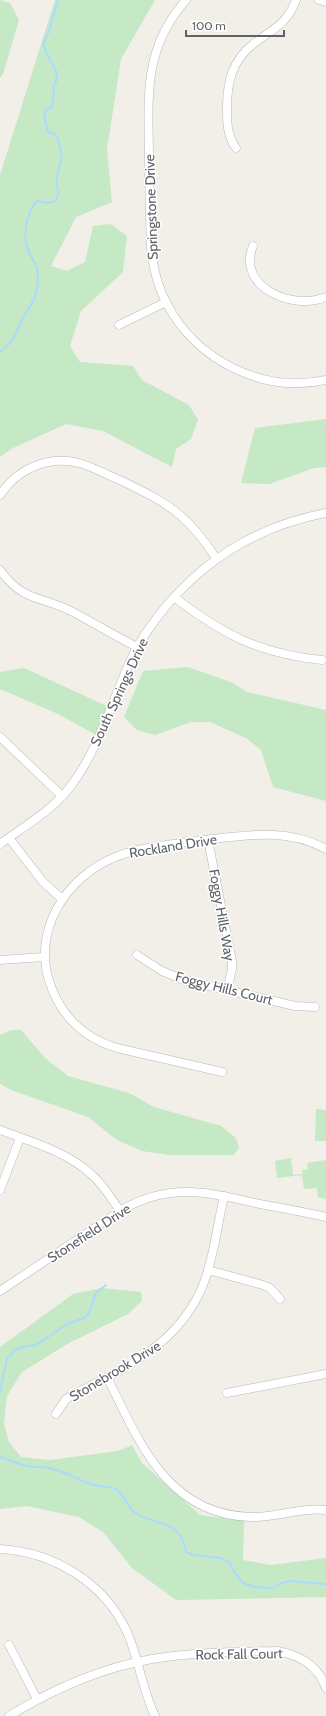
<svg xmlns="http://www.w3.org/2000/svg" width="326" height="1716" viewBox="0 0 326 1716" font-family="Cabin,sans-serif">
<style>
.green{fill:#c5e8c5}
.lines{fill:none;stroke-linecap:round;stroke-linejoin:round}
.stream{stroke:#aadaff;stroke-width:2}
.street-casing{stroke:#b5b8bc;stroke-width:9}
.street{stroke:#fff;stroke-width:8}
.labels{text-anchor:middle;stroke-width:3;stroke-linejoin:round;paint-order:stroke}
.street-label{font-size:14px;fill:#5f6368;stroke:#fff}
</style>
<rect width="100%" height="100%" fill="#f1efe8"/>
<g class="green">
<path d="M0,0L10,3L19,20L3,74L0,78Z"/>
<path d="M55,0H155L121,59L107,149L112,202L76,217L51,266L67,271L85,262L93,226L111,224L127,236L123,272L81,311L70,346L80,362L133,366L142,380L189,405L198,420L191,439L176,449L172,467L103,431L66,424L13,448L0,457V175Z"/>
<path d="M326,419V467L314,468L269,484L241,483L255,428Z"/>
<path d="M187,667L231,682L247,692L326,710V801L273,787L261,750L246,738L210,722H191L155,735L137,730L124,717L143,671Z"/>
<path d="M24,668L111,708L98,736L58,714L0,689V672Z"/>
<path d="M11,1030H21L45,1058L68,1076L129,1093L154,1107L221,1126L236,1138L239,1147L234,1155H169L142,1151L117,1140L88,1117L11,1090L0,1084V1035Z"/>
<path d="M316,1109L326,1110V1141H315Z"/>
<path d="M291,1158L293,1175L303,1174L302,1170H308L307,1163L326,1160V1199L318,1197L317,1188L304,1189L302,1175L277,1178L275,1161Z"/>
<path d="M102,1288L141,1292L142,1301L128,1314L69,1343L22,1372L7,1396L4,1424L9,1442L21,1457L50,1460L118,1451L132,1445L142,1463L200,1515L244,1521L243,1560L271,1565L326,1558V1597L176,1600L132,1568L103,1532L79,1517L27,1506L0,1509V1347L73,1294Z"/>
</g>
<g class="lines">
<g class="stream">
<path d="M0,352C12,344 16,333 22,320C26,310 37,300 37,288C38,282 38,275 37,269C35,261 29,255 27,247C23,232 27,212 37,201L46,203L55,201C62,194 55,186 57,177C59,163 64,163 60,147C57,135 59,136 48,132L44,116L46,110L52,107L53,104L54,84L56,82L57,73L46,52L43,43L49,31L58,0"/>
<path d="M0,1392L7,1359L15,1350L23,1347L36,1345L67,1324L84,1318L89,1313L96,1293L106,1285"/>
<path d="M0,1457C9,1460 17,1463 26,1466C34,1468 44,1466 53,1469C66,1472 77,1479 90,1484C96,1486 112,1487 116,1489C126,1496 127,1509 137,1514C160,1527 180,1519 186,1552L193,1555L220,1558L230,1563L234,1572L243,1583L254,1587L273,1588L281,1583L292,1581L326,1584"/>
</g>
<g class="street-casing">
<g id="street">
<path d="M186,0C144,47 148,95 149,153C149,185 150,216 151,248C153,267 157,286 167,304C196,360 263,394 326,380"/>
<path d="M319,0L326,2"/>
<path d="M236,148C227,135 227,123 227,108C227,83 232,61 252,45C271,30 287,25 296,0"/>
<path d="M253,246C236,287 293,311 326,297"/>
<path d="M119,325L166,302"/>
<path d="M0,495C17,469 48,455 79,463C94,467 109,476 124,482C144,492 164,501 181,516C195,528 206,543 216,558"/>
<path d="M0,570C22,600 37,596 67,609C91,621 113,635 137,647"/>
<path d="M174,597C222,634 260,654 322,660"/>
<path d="M0,737L62,796"/>
<path d="M9,838L43,882L62,899"/>
<path d="M208,840L232,961V969L227,990"/>
<path d="M0,844C23,827 53,810 70,787C100,748 112,699 133,655C140,641 149,628 159,615C202,560 258,526 326,513"/>
<path d="M137,955L162,971L184,980L295,1006L315,1007"/>
<path d="M0,960L44,957"/>
<path d="M222,1072L117,1048C87,1039 64,1019 52,989C29,934 65,876 118,856C145,846 176,844 205,840C246,835 288,828 326,849"/>
<path d="M0,1130C31,1142 66,1151 91,1174C103,1184 111,1198 120,1211"/>
<path d="M0,1190L20,1138"/>
<path d="M208,1270L263,1285L270,1288L280,1299"/>
<path d="M0,1291L120,1211C169,1182 207,1192 260,1204C282,1208 304,1212 326,1217"/>
<path d="M107,1377C139,1441 166,1514 250,1517C276,1518 300,1507 326,1510"/>
<path d="M227,1393L326,1374"/>
<path d="M56,1414L66,1399L73,1395C128,1366 182,1343 205,1280C214,1255 218,1222 224,1196"/>
<path d="M0,1549C53,1552 104,1582 127,1632C139,1659 142,1689 155,1716"/>
<path d="M9,1645L37,1699"/>
<path d="M9,1716C53,1689 101,1668 152,1659C193,1652 235,1652 277,1651C300,1655 318,1665 326,1688"/>
</g>
</g>
<use href="#street" class="street"/>
</g>
<g class="labels">
<g class="street-label">
<text transform="translate(151 207) rotate(-92)" y="5">Springstone Drive</text>
<text transform="translate(119 692) rotate(-65)" y="5">South Springs Drive</text>
<text transform="translate(173 846) rotate(-9)" y="5">Rockland Drive</text>
<text transform="translate(222 915) rotate(80)" y="5">Foggy Hills Way</text>
<text transform="translate(224 988) rotate(14)" y="5">Foggy Hills Court</text>
<text transform="translate(89 1233) rotate(-33)" y="5">Stonefield Drive</text>
<text transform="translate(115 1371) rotate(-31)" y="5">Stonebrook Drive</text>
<text transform="translate(239 1654) rotate(-1)" y="5">Rock Fall Court</text>
</g>
</g>
<path d="M186 30v6h98v-6" fill="none" stroke="#5f6368" stroke-width="2"/>
<text x="192" y="30" font-size="12" fill="#5f6368" stroke="#ffffff" stroke-width="3" paint-order="stroke">100 m</text>
</svg>
